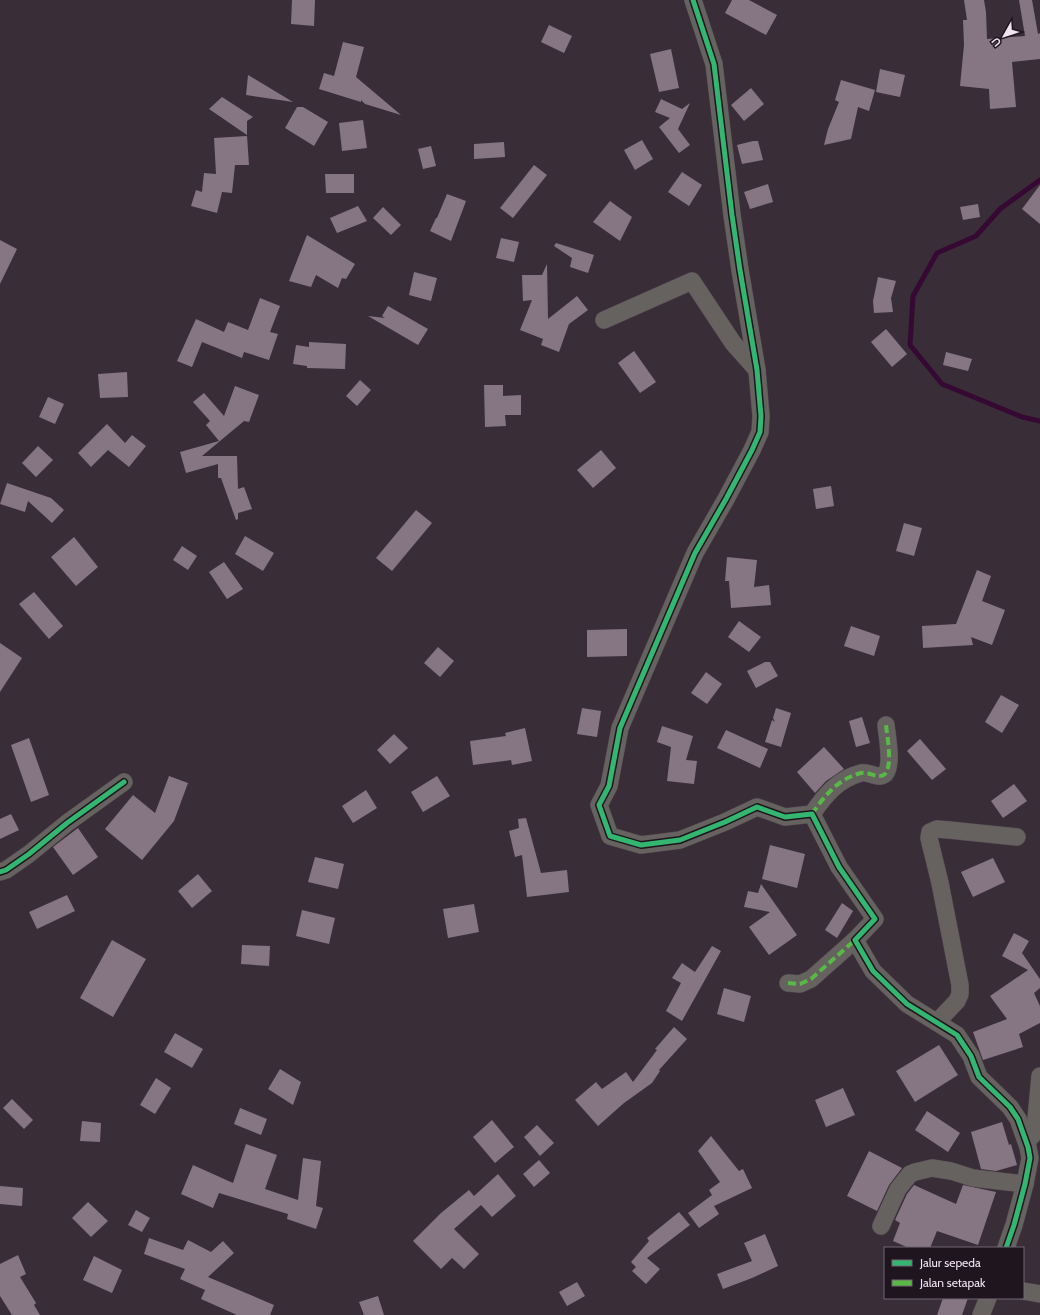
<svg xmlns="http://www.w3.org/2000/svg" width="1040" height="1315" viewBox="0 0 1040 1315" font-family="Cabin,sans-serif">
<style>
.lines{fill:none;stroke-linecap:round;stroke-linejoin:round}
.stream{stroke:#360934;stroke-width:5}
.building{fill:#867684}
.street-casing{stroke:#564b55;stroke-width:18}
.street{stroke:#656260;stroke-width:17}
.quiet{stroke:#58b947;stroke-width:4;stroke-dasharray:8 4;stroke-linecap:butt}
.cycleway-casing{stroke:#1f151e;stroke-width:8}
.cycleway{stroke:#33b770;stroke-width:5}
</style>
<rect width="100%" height="100%" fill="#392d38"/>
<g class="lines">
<path class="stream" d="M1040,180L1000,209L976,236L937,253L913,296L910,345L942,384L1022,417L1040,421"/>
</g>
<g class="building">
<path d="M292,0H315L314,26L291,24Z"/>
<path d="M732,0H749L777,15L766,35L725,13Z"/>
<path d="M964,0H984L986,12L987,39L1025,36L1019,0H1032L1038,34L1040,33V59L1012,62L1016,107L990,109L989,89L960,86L964,45L963,20H967Z"/>
<path d="M549,25L572,36L564,53L541,42Z"/>
<path d="M343,42L364,47L356,77L401,115L365,104L361,100V102L319,89L324,73L334,76Z"/>
<path d="M671,49L679,88L659,92L650,54Z"/>
<path d="M880,69L905,75L900,97L876,92Z"/>
<path d="M248,75L293,102L246,95Z"/>
<path d="M841,80L875,90L869,111L858,107L851,139L824,145L828,129L839,102L835,100Z"/>
<path d="M751,88L764,104L744,121L731,105Z"/>
<path d="M222,97L253,117L247,121V135L209,109Z"/>
<path d="M661,99L682,109L690,103L678,129L690,145L679,153L659,127L670,118L655,112Z"/>
<path d="M297,107H303L328,122L314,146L285,128Z"/>
<path d="M363,120L367,148L342,151L339,123Z"/>
<path d="M247,136L249,165H235L232,193L222,192L217,213L191,206L196,190L202,192L204,173L216,174L214,138Z"/>
<path d="M642,140L653,159L635,170L624,150Z"/>
<path d="M753,141H758L763,160L742,164L737,145Z"/>
<path d="M504,142L505,157L474,159V144Z"/>
<path d="M431,146L436,166L423,169L418,149Z"/>
<path d="M534,165L547,175L513,218L500,208Z"/>
<path d="M682,172L702,185L689,206L668,192Z"/>
<path d="M325,174H354V193H326Z"/>
<path d="M768,184L773,202L750,209L744,192Z"/>
<path d="M1040,185V224L1022,209Z"/>
<path d="M447,194L466,201L451,241L430,231L436,218H437Z"/>
<path d="M610,201L632,217L620,241L593,222Z"/>
<path d="M978,204L980,217L963,220L960,207Z"/>
<path d="M358,206L367,221L337,233L330,218Z"/>
<path d="M383,207L401,225L391,235L373,218Z"/>
<path d="M307,235L355,264L346,279L342,278L338,288L316,275L311,287L289,281Z"/>
<path d="M501,238L519,242L514,262L496,258Z"/>
<path d="M0,240L17,249L0,284Z"/>
<path d="M556,243L594,255L588,273L570,267L572,258L554,246Z"/>
<path d="M547,264L548,319L577,296L588,310L569,324L559,352L541,345L543,339L520,330L532,300L523,301L522,275H542Z"/>
<path d="M414,272L437,278L431,301L409,295Z"/>
<path d="M878,277L896,281L891,298L893,312L874,313L873,301Z"/>
<path d="M260,298L280,306L270,332L278,334L269,360L244,352L242,358L202,342L192,367L177,361L196,319L224,332L228,322L248,330Z"/>
<path d="M388,306L428,329L418,345L368,316L385,318L382,316Z"/>
<path d="M886,329L907,354L892,367L871,342Z"/>
<path d="M309,342L346,344L345,369L307,368V366L293,364L296,345L309,347Z"/>
<path d="M634,351L656,382L640,393L618,363Z"/>
<path d="M946,352L972,359L968,371L943,365Z"/>
<path d="M127,372L128,397L100,398L98,374Z"/>
<path d="M360,380L371,390L357,406L346,396Z"/>
<path d="M484,385H503V396L521,395V415H505L506,426L485,427Z"/>
<path d="M235,386L259,395L249,422L244,421L202,456H237L238,489L244,487L252,509L238,513V519L236,520L221,478H218V464L186,473L180,452L219,441L206,425L210,421L193,402L204,393L224,416Z"/>
<path d="M48,397L64,404L55,424L39,417Z"/>
<path d="M107,424L125,443L132,435L146,446L129,467L108,450L91,467L78,453Z"/>
<path d="M38,446L53,460L36,477L22,463Z"/>
<path d="M601,450L616,468L593,488L577,470Z"/>
<path d="M7,483L51,498L64,510L52,523L28,501L25,512L0,504Z"/>
<path d="M831,486L834,506L816,509L813,489Z"/>
<path d="M416,510L432,523L392,571L376,558Z"/>
<path d="M904,523L922,528L914,556L896,551Z"/>
<path d="M245,536L274,553L263,571L235,554Z"/>
<path d="M74,537L98,567L76,586L51,557Z"/>
<path d="M182,546L197,556L188,570L173,560Z"/>
<path d="M727,557L757,560L754,587L769,585L771,605L731,608L729,581H725Z"/>
<path d="M224,562L243,589L227,599L209,572Z"/>
<path d="M977,570L991,576L982,601L1005,610L992,645L971,637L973,645L923,648L922,626L956,624Z"/>
<path d="M34,592L63,626L49,639L19,604Z"/>
<path d="M739,621L761,637L749,652L728,637Z"/>
<path d="M851,626L880,636L874,656L844,646Z"/>
<path d="M627,629V656L587,657V630Z"/>
<path d="M0,643L22,658L0,692Z"/>
<path d="M438,647L454,661L440,677L424,663Z"/>
<path d="M765,662H770L778,676L756,688L747,671Z"/>
<path d="M706,672L722,684L707,704L691,693Z"/>
<path d="M1001,695L1019,705L1002,733L985,722Z"/>
<path d="M582,708L601,711L597,737L577,734Z"/>
<path d="M776,708L791,713L781,747L765,742L772,720L775,722L773,718Z"/>
<path d="M862,717L870,743L856,747L849,721Z"/>
<path d="M662,726L693,736L686,760L697,761L694,784L667,781L671,747L657,742Z"/>
<path d="M525,728L532,761L512,765L511,760L473,765L470,741L506,736L505,733Z"/>
<path d="M726,730L768,749L760,768L717,748Z"/>
<path d="M394,734L408,748L390,764L377,750Z"/>
<path d="M29,738L49,795L31,802L11,745Z"/>
<path d="M920,739L946,769L932,780L907,751Z"/>
<path d="M824,747L844,769L826,781L815,793L797,772Z"/>
<path d="M169,776L188,783L174,821L142,860L105,829L133,795L155,813Z"/>
<path d="M437,776L450,796L423,812L411,792Z"/>
<path d="M1014,784L1027,801L1003,818L991,801Z"/>
<path d="M366,790L377,808L353,823L342,806Z"/>
<path d="M11,814L19,830L0,839V819Z"/>
<path d="M526,818L541,873L567,870L569,892L527,897L522,855L515,857L509,831L519,828L518,819Z"/>
<path d="M78,828L98,857L73,875L53,847Z"/>
<path d="M770,845L805,854L797,888L762,879Z"/>
<path d="M315,857L344,864L338,889L308,882Z"/>
<path d="M993,858L1005,882L973,897L961,872Z"/>
<path d="M198,874L212,891L192,908L178,891Z"/>
<path d="M761,884L797,935L769,955L749,927L770,912L744,907L748,891L758,893Z"/>
<path d="M67,895L75,911L37,929L29,912Z"/>
<path d="M842,903L853,911L837,938L825,930Z"/>
<path d="M474,904L479,932L448,938L443,909Z"/>
<path d="M302,910L335,918L329,944L296,936Z"/>
<path d="M1014,933L1029,941L1022,953L1040,979V988L1034,993L1040,1006V1023L1019,1034L1023,1047L983,1060L973,1032L1007,1019L990,996L1028,970L1002,956Z"/>
<path d="M112,940L146,959L113,1017L80,998Z"/>
<path d="M242,945L270,946L269,966L241,964Z"/>
<path d="M712,946L721,951L682,1021L666,1011L681,983L672,978L682,963L695,972Z"/>
<path d="M724,988L751,996L744,1022L717,1014Z"/>
<path d="M674,1027L687,1039L659,1070L660,1071L652,1083L624,1103L598,1126L575,1100L596,1082L602,1089L626,1072L633,1082L657,1050L655,1049Z"/>
<path d="M175,1033L203,1049L192,1068L164,1052Z"/>
<path d="M939,1045L958,1075L915,1102L896,1071Z"/>
<path d="M280,1069L301,1082L293,1105L268,1089Z"/>
<path d="M156,1078L171,1088L155,1114L140,1105Z"/>
<path d="M843,1088L855,1115L826,1127L815,1100Z"/>
<path d="M12,1099L33,1120L24,1129L3,1108Z"/>
<path d="M240,1108L267,1119L261,1135L234,1124Z"/>
<path d="M927,1111L960,1133L948,1152L915,1130Z"/>
<path d="M492,1120L514,1147L495,1163L473,1137Z"/>
<path d="M82,1121L101,1123L100,1142L80,1141Z"/>
<path d="M1002,1122L1009,1145L1011,1144L1017,1165L996,1171L981,1169L971,1132Z"/>
<path d="M537,1125L554,1143L540,1156L524,1137Z"/>
<path d="M711,1136L739,1171L743,1169L752,1188L714,1206L719,1214L699,1228L688,1213L712,1195L709,1190L720,1182L698,1151Z"/>
<path d="M246,1144L277,1155L265,1189L298,1200L303,1158L321,1161L316,1206L323,1208L316,1229L287,1219L288,1214L219,1193L213,1208L181,1194L193,1165L233,1183Z"/>
<path d="M869,1151L902,1168L889,1185L877,1211L847,1196Z"/>
<path d="M539,1160L550,1173L534,1187L523,1174Z"/>
<path d="M498,1174L516,1196L492,1217L481,1205L454,1229L479,1254L464,1269L452,1258L441,1269L413,1241L441,1213L469,1190L474,1196Z"/>
<path d="M914,1185L956,1204L963,1185L996,1192L978,1245L937,1231L930,1248H909L893,1241L900,1223L895,1220L907,1194Z"/>
<path d="M0,1186L23,1188L22,1206L0,1204Z"/>
<path d="M88,1202L108,1221L91,1237L72,1218Z"/>
<path d="M136,1210L150,1218L142,1232L128,1225Z"/>
<path d="M679,1212L690,1225L647,1258L660,1269L646,1284L632,1271L636,1267L631,1262L649,1241L647,1238Z"/>
<path d="M765,1234L778,1266L752,1278L723,1289L717,1274L752,1261L744,1243Z"/>
<path d="M149,1238L183,1250L188,1240L211,1252L223,1241L234,1253L208,1277L274,1305L270,1315H237L201,1299L205,1290L180,1279L185,1269L144,1254Z"/>
<path d="M18,1255L26,1274L20,1277L36,1303L34,1305L40,1315H12L0,1296V1264Z"/>
<path d="M94,1256L122,1270L112,1293L83,1280Z"/>
<path d="M577,1282L585,1296L567,1306L559,1292Z"/>
<path d="M378,1296L384,1315H364L359,1302Z"/>
<path d="M943,1298H968L962,1315H937Z"/>
</g>
<g class="lines">
<g class="street-casing">
<g id="street">
<path d="M693,0L714,64L732,215L740,270L757,370L761,416L760,432L752,450L726,499L695,553L620,728L609,786L599,805L610,836L641,845L680,840L725,822L757,807L785,817L812,814L839,867L875,919L855,940L873,971L907,1004L957,1035L971,1056L979,1077L1010,1107L1018,1119L1028,1147L1030,1158L1025,1184L1014,1225L1006,1248"/>
<path d="M604,320L692,281L733,343L757,370"/>
<path d="M812,814C825,795 838,779 861,773C869,771 878,780 885,774C893,765 887,736 886,725"/>
<path d="M0,872L6,870L29,854L67,823L124,782"/>
<path d="M788,983L800,984L811,979L855,940"/>
<path d="M937,1022L957,1001L960,994V985L940,883L929,838L930,832L937,829L949,830L1017,837"/>
<path d="M1026,1141L1032,1136L1035,1129L1040,1076"/>
<path d="M881,1226L898,1189L910,1174L915,1172L932,1168L951,1171L973,1178L1025,1184"/>
<path d="M1023,1291L1040,1294"/>
<path d="M981,1315L988,1298"/>
</g>
</g>
<use href="#street" class="street"/>
<g class="quiet">
<path d="M812,814C825,795 838,779 861,773C869,771 878,780 885,774C893,765 887,736 886,725"/>
<path d="M788,983L800,984L811,979L855,940"/>
</g>
<g class="cycleway-casing">
<g id="cycleway">
<path d="M693,0L714,64L732,215L740,270L757,370L761,416L760,432L752,450L726,499L695,553L620,728L609,786L599,805L610,836L641,845L680,840L725,822L757,807L785,817L812,814L839,867L875,919L855,940L873,971L907,1004L957,1035L971,1056L979,1077L1010,1107L1018,1119L1028,1147L1030,1158L1025,1184L1014,1225L1006,1248"/>
<path d="M0,872L6,870L29,854L67,823L124,782"/>
</g>
</g>
<use href="#cycleway" class="cycleway"/>
</g>
<rect x="884" y="1247" width="140" height="52" fill="#1f151e" stroke="#736772"/>
<rect x="892" y="1260" width="20" height="6" fill="#33b770" stroke="#736772"/>
<text x="920" y="1267" font-size="12" fill="#f2e3f0">Jalur sepeda</text>
<rect x="892" y="1280" width="20" height="6" fill="#58b947" stroke="#736772"/>
<text x="920" y="1287" font-size="12" fill="#f2e3f0">Jalan setapak</text>
<g transform="translate(1004 36) rotate(231)" stroke="#1f151e" stroke-width="3" paint-order="stroke">
<path d="M0-3L7 15L0 10L-7 15Z" fill="#f2e3f0"/>
<text y="-6" font-size="11" font-weight="bold" text-anchor="middle" fill="#f2e3f0">U</text>
</g>
</svg>
